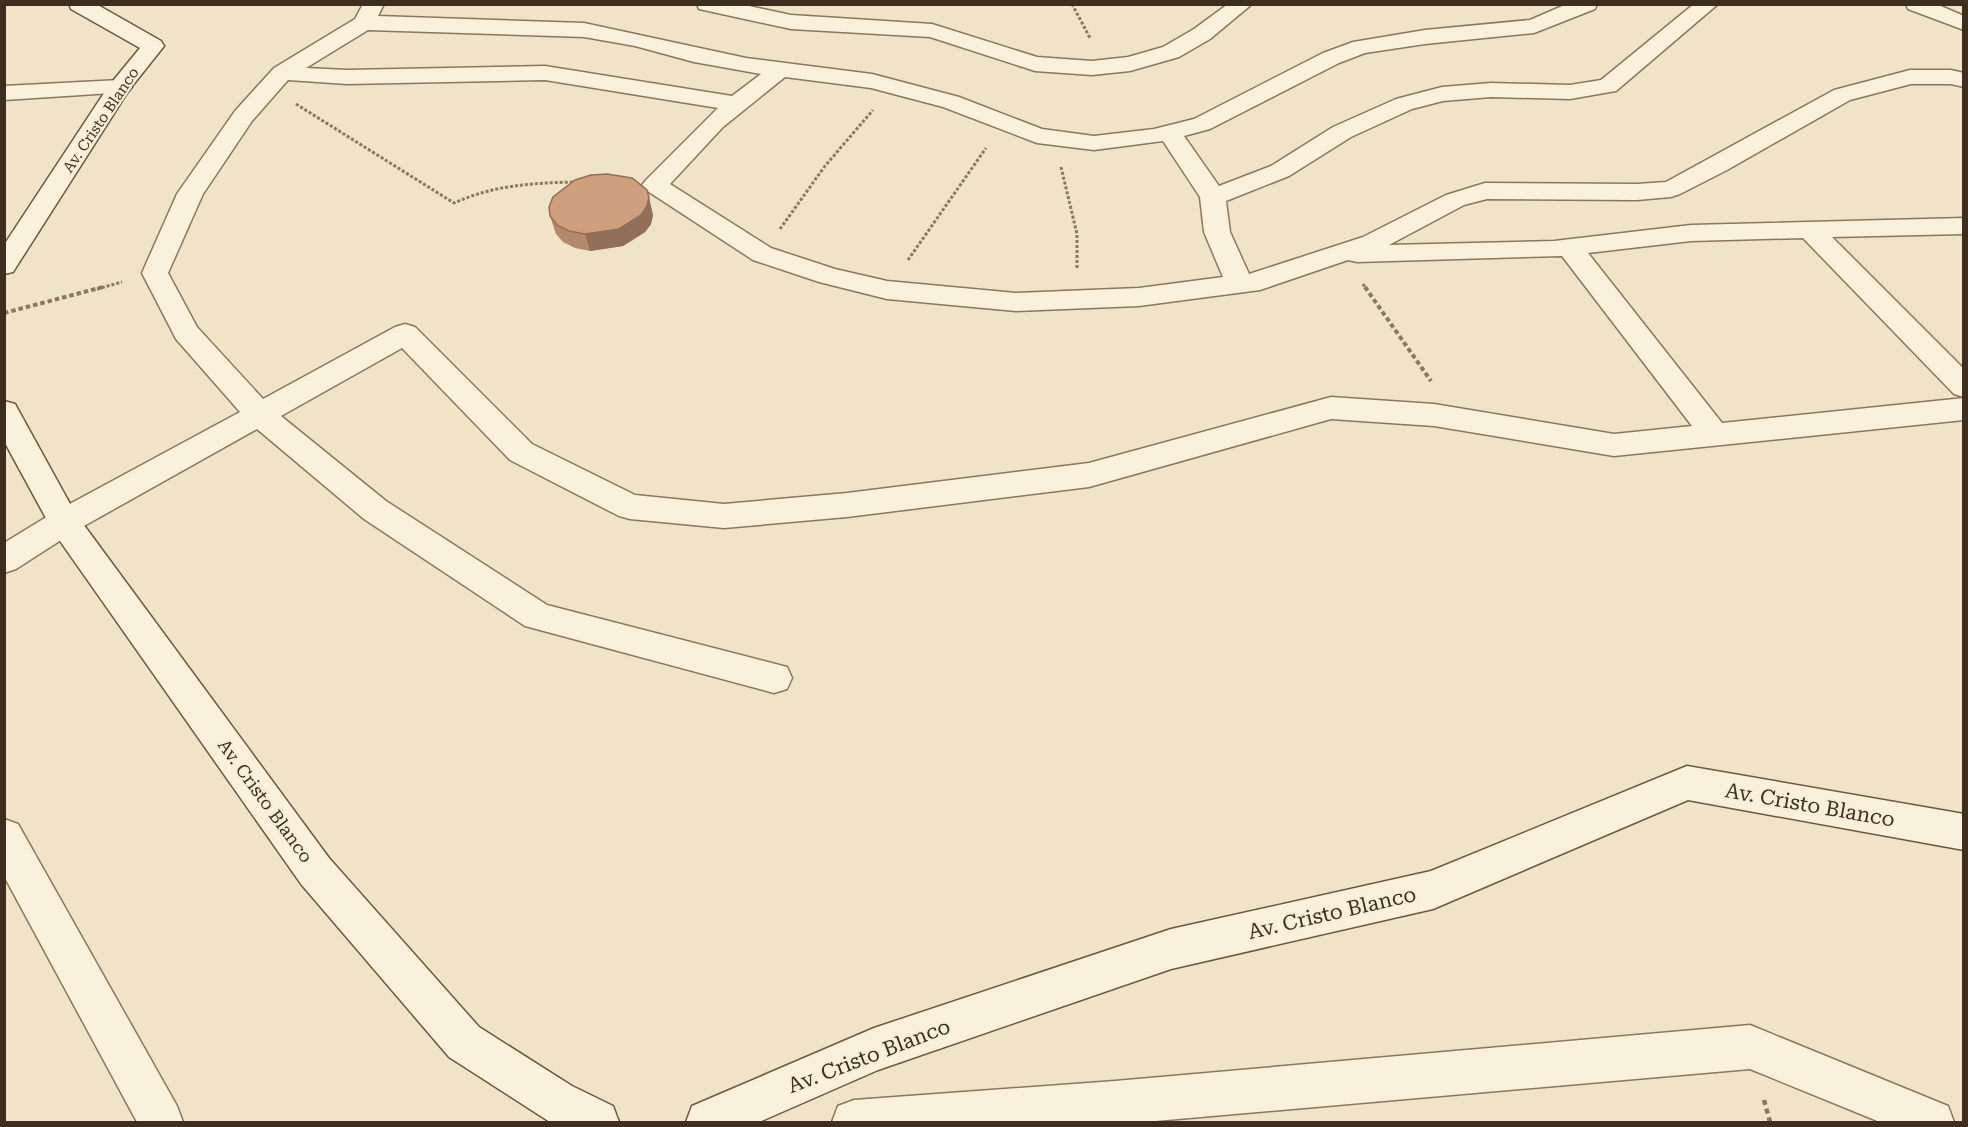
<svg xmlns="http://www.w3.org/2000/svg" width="1968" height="1127" viewBox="0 0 1968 1127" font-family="'Roboto Serif',serif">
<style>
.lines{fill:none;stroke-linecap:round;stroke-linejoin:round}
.street-casing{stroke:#8d765c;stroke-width:3}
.secondary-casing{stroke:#6f573f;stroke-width:3}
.path-far2{stroke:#8d765c;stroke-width:3;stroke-dasharray:3 2;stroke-linecap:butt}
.path-far1{stroke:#8d765c;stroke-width:4;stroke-dasharray:4.5 3;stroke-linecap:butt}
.path{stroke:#8d765c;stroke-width:4.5;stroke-dasharray:5 4;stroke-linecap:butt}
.street{fill:#faf1dc;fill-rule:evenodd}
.secondary{fill:#faf1dc;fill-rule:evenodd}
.wall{fill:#b2896c}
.shaded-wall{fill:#916f58}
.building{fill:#cf9f7d;stroke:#916f58;stroke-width:1.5}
.labels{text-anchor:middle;stroke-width:4.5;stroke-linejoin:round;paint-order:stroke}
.far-street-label{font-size:15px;fill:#3d2e20;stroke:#f7eed8}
.street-label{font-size:18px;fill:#3d2e20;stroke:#f7eed8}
.near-street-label{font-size:21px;fill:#3d2e20;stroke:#f7eed8}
</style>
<rect width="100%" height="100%" fill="#f0e4c8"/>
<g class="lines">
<g class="street-casing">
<g id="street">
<path d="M363,4H384L378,16L584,23L746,58L872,74L959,97L1042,129L1094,136L1154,129L1194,119L1323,53L1353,42L1425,30L1530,20L1567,4H1597L1595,9L1534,33L1425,44L1365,53L1339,63L1210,129L1184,136L1219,186L1271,166L1333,127L1396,99L1442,87L1491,83L1570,85L1601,80L1694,4H1718L1616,91L1570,99L1491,97L1443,101L1412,109L1351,137L1289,176L1226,201L1230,232L1249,274L1363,237L1446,195L1485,183L1637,184L1666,182L1834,90L1910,70H1951L1964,73V87L1951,84H1911L1850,100L1727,170L1680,194L1671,197L1637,200L1487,199L1464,205L1389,245L1554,241L1691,225L1964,218V234L1832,237L1964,369V397L1954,394L1803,238L1691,241L1588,253L1722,423L1964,398V420L1614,456L1434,426L1331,419L1089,487L847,517L724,528L630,519L619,516L510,460L402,348L281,416L386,501L547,605L787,667L792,678L787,689L774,693L525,626L364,519L257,429L75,531L16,569L4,573V543L53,513L240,412L176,339L142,273L177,194L235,111L274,68L355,19ZM368,30L584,37L635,46L694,62L761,74L732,96L545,66L347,70L306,68ZM785,77L871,88L943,107L1037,143L1094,150L1163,141L1200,197L1204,232L1223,277L1139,288L1016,293L887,281L835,269L771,248L670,184L723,127ZM288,80L347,84L545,80L718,108L646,180L642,185L646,190L753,260L819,282L887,299L1016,311L1139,306L1260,290L1348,260L1357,262L1562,256L1692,426L1614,434L1434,404L1331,397L1089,463L847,493L724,504L635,495L532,444L415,327L405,324L395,327L263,399L197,327L168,273L203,194L252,121Z"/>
<path d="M697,4H740L791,15L932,24L1037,57L1092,61L1128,57L1163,47L1194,29L1228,4H1252L1210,39L1179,57L1130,71L1092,75L1035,71L930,37L791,29L699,9Z"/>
<path d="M1906,4H1936L1964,16V30L1908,9Z"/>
<path d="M120,80L128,82L132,87L128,92L4,100V86Z"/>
<path d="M4,819L18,824L177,1106L183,1122H137L4,876Z"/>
<path d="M1750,1025L1948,1106L1954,1122H1880L1750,1069L1144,1122H832L838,1106L854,1100L1115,1081Z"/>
</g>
</g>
<g class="secondary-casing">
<g id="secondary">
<path d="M69,4H96L161,41L164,46L129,90L13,272L4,274V245L108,87L140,48L71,9Z"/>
<path d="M4,401L15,404L75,513L329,858L479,1027L572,1086L613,1106L619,1122H550L449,1057L301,884L53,531L4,441Z"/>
<path d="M1687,766L1964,814V850L1688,800L1433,909L1171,969L878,1070L759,1122H686L692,1106L874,1028L1171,929L1431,871Z"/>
</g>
</g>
<g class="path-far2">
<path d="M1072,4L1090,38"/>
<path d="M296,104L454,203C494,185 532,183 575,182"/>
<path d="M1061,167L1077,234V269"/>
<path d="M780,229L825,166L873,110"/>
<path d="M908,260L986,148"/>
<path d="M1363,284L1366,289"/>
<path d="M97,289L122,282"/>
</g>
<g class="path-far1">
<path d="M1365,287L1431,381"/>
<path d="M4,313L103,287"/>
</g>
<path class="path" d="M1764,1100L1770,1122"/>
<use href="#street" class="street"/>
<use href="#secondary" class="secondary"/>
</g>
<path class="wall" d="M653,215L651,224L645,232L623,246L590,251L575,248L563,242L556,234L550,216Z"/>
<path class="shaded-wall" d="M649,197L653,215L651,224L645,232L623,246L590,251L585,234Z"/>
<path class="building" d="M607,174L632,178L647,190L649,197L647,206L641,215L619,229L585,234L569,231L557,225L550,216L549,207L553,197L575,180L591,175Z"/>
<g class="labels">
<g class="far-street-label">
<text transform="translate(101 120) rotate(-56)" y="5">Av. Cristo Blanco</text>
</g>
<g class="street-label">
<text transform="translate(265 801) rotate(54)" y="6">Av. Cristo Blanco</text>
</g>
<g class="near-street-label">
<text transform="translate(1810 805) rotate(10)" y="7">Av. Cristo Blanco</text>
<text transform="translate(1332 913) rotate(-13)" y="7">Av. Cristo Blanco</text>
<text transform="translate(869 1056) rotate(-21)" y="7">Av. Cristo Blanco</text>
</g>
</g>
<rect width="1968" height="1127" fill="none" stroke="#3d2e20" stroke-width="12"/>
</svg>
